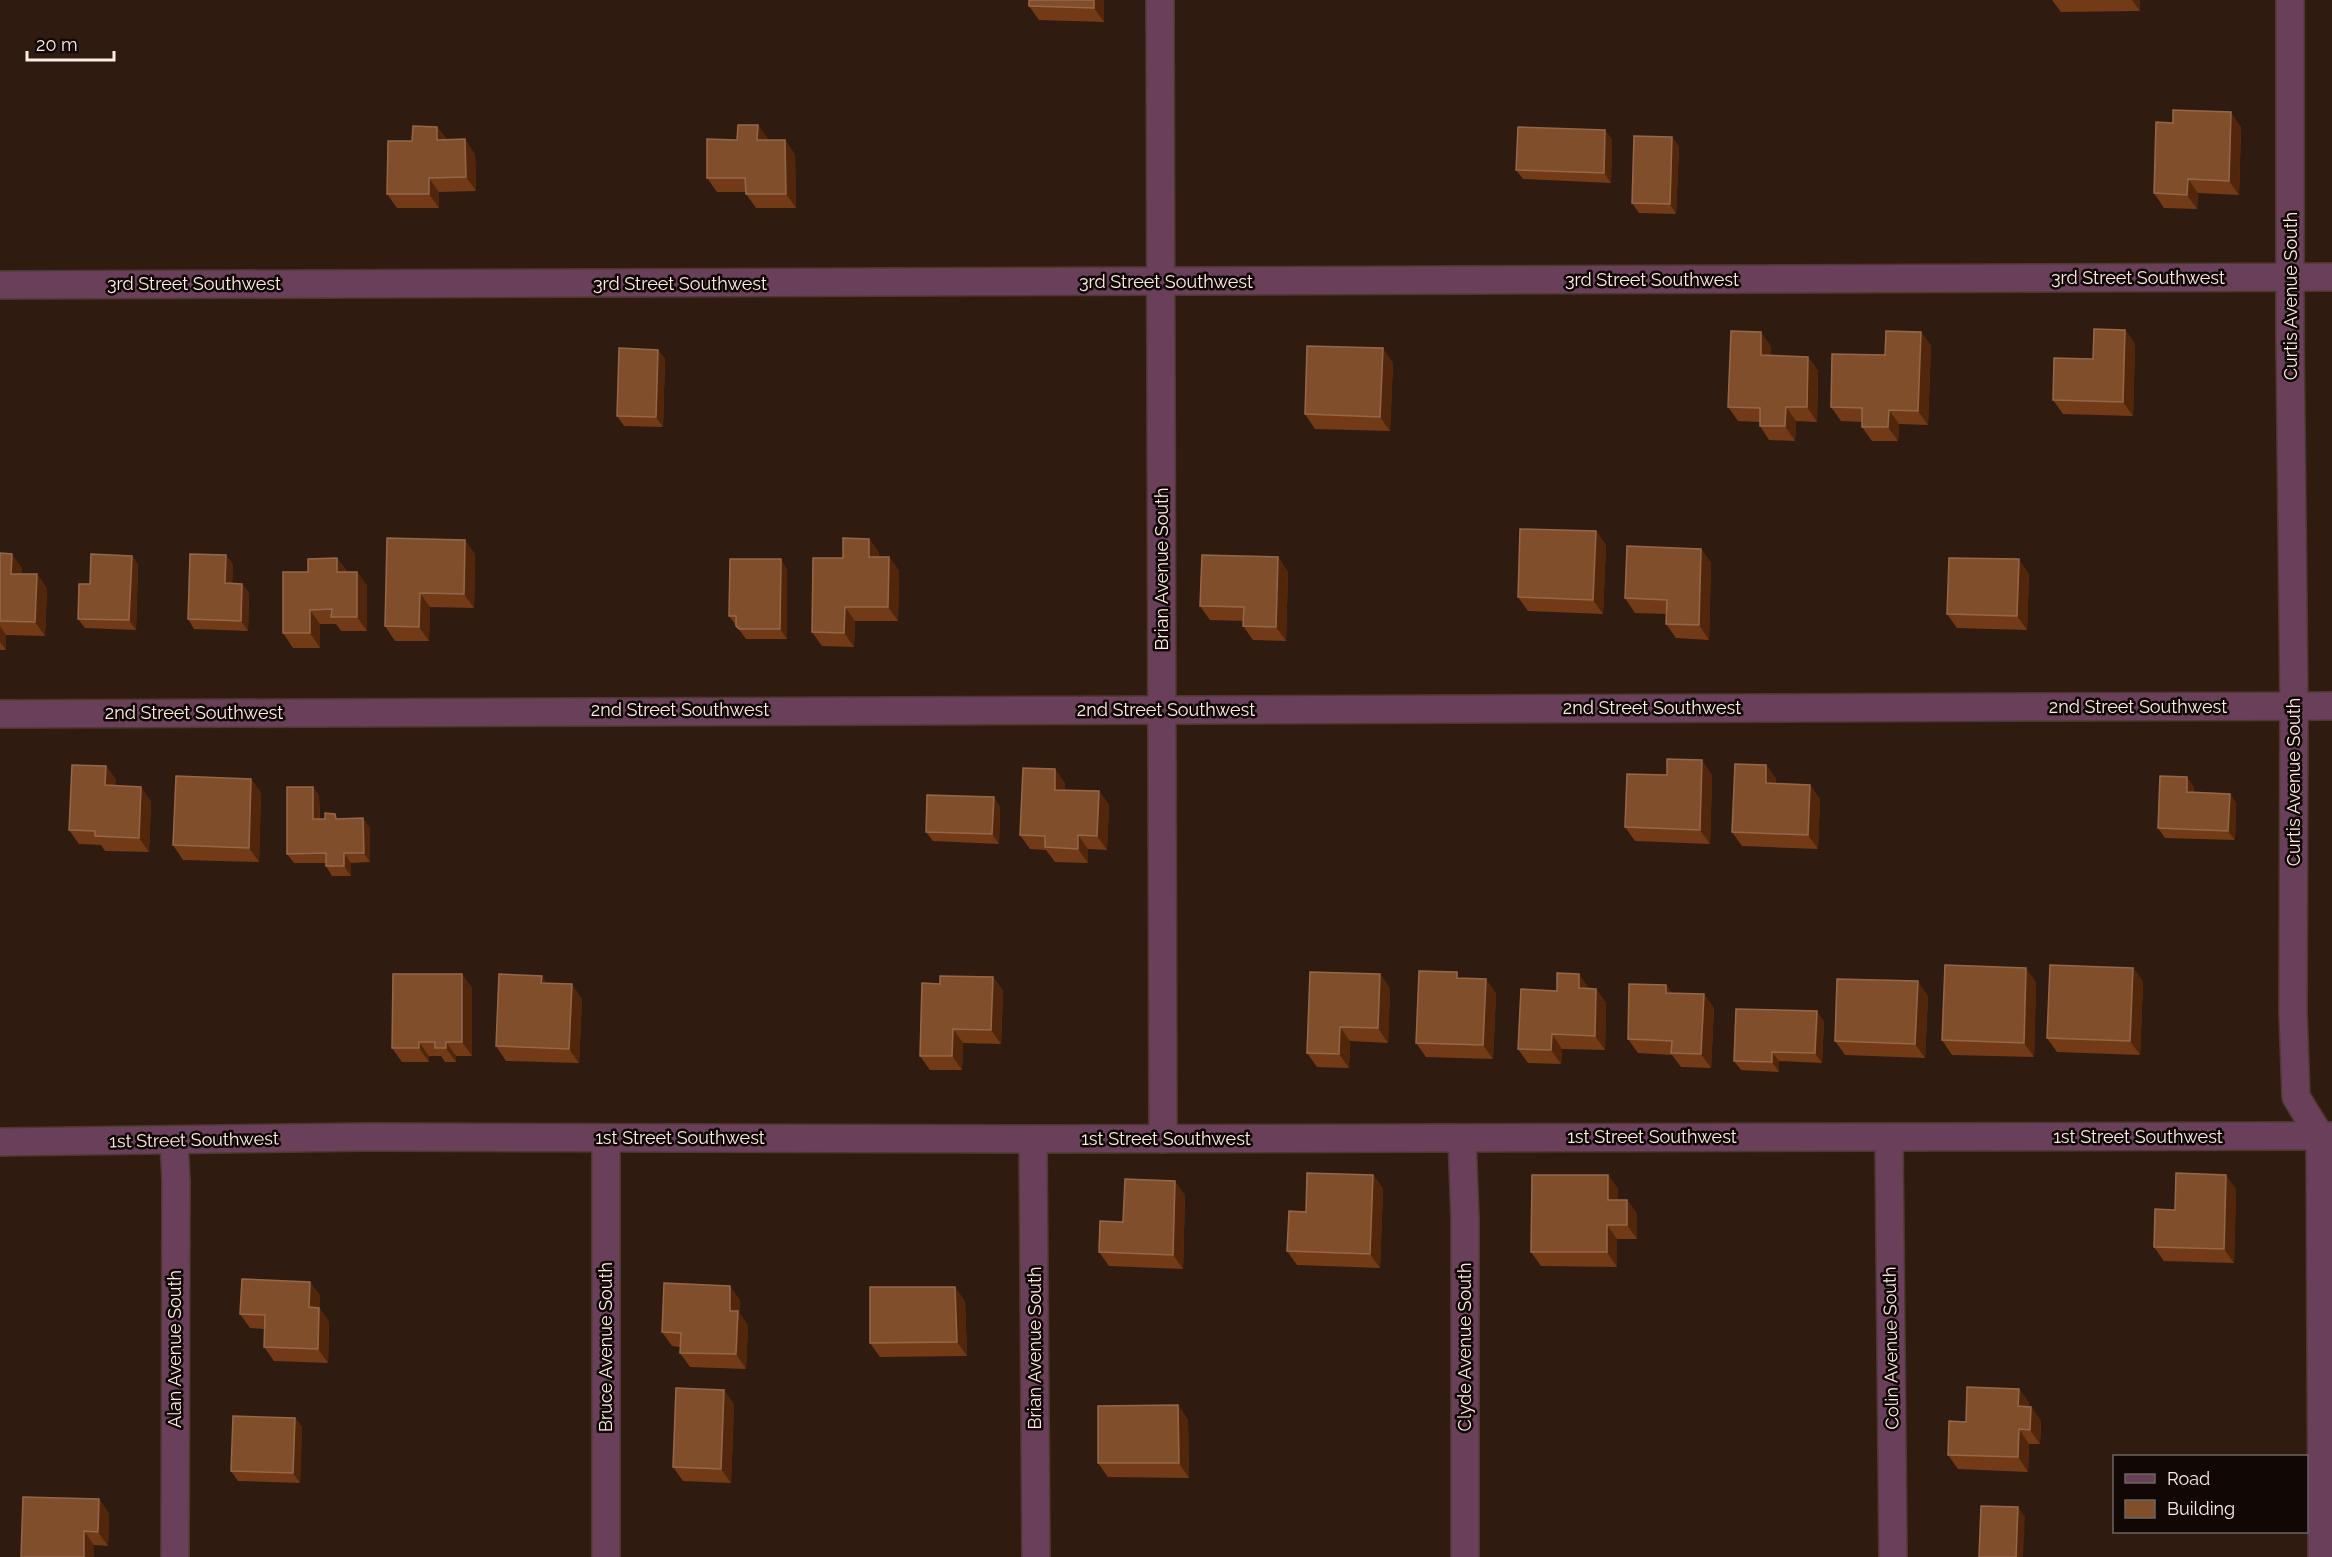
<svg xmlns="http://www.w3.org/2000/svg" width="2332" height="1557" viewBox="0 0 2332 1557" font-family="Raleway,sans-serif">
<style>
.lines{fill:none;stroke-linecap:round;stroke-linejoin:round}
.street-casing{stroke:#4d382e;stroke-width:30}
.street{stroke:#6a3f5a;stroke-width:27}
.wall{fill:#723a16}
.shaded-wall{fill:#52260a}
.building{fill:#814e2c;stroke:#956749;stroke-width:1.5}
.labels{text-anchor:middle;stroke-width:5;stroke-linejoin:round;paint-order:stroke}
.street-label{font-size:18px;fill:#fdede6;stroke:#110805}
</style>
<rect width="100%" height="100%" fill="#301b10"/>
<g class="lines">
<g class="street-casing">
<g id="street">
<path d="M1160,0L1163,1139"/>
<path d="M2290,0V337L2294,706L2293,1012L2296,1097L2320,1136L2322,1557"/>
<path d="M0,285L2332,277"/>
<path d="M0,714L2332,706"/>
<path d="M1462,1138L1465,1218V1557"/>
<path d="M1889,1138L1893,1557"/>
<path d="M1033,1139L1036,1557"/>
<path d="M174,1141L176,1181L175,1557"/>
<path d="M0,1142L368,1137L1033,1139L2332,1136"/>
<path d="M606,1557V1138"/>
</g>
</g>
<use href="#street" class="street"/>
</g>
<g class="wall">
<path d="M1104,0V22L1039,20L1029,6Z"/>
<path d="M2052,0H2140V11L2061,12Z"/>
<path d="M758,125L768,140H785L795,155L796,208H756L746,194V192H717L707,178L737,140Z"/>
<path d="M437,127L447,140L475,154L476,191L439,192V208H397L387,194L412,141Z"/>
<path d="M2241,127L2239,195L2198,193L2197,209L2164,208L2154,193Z"/>
<path d="M1605,130L1612,140L1611,183L1523,179L1516,170Z"/>
<path d="M1672,137L1679,147L1676,214L1639,213L1632,203Z"/>
<path d="M2125,330L2135,344L2133,416L2063,414L2053,400L2093,359Z"/>
<path d="M1921,332L1931,346L1928,425L1899,424L1898,441H1872L1862,427V422L1841,421L1831,407L1885,355Z"/>
<path d="M1771,346V355L1808,357L1818,371L1817,422L1796,421L1795,441L1769,440L1760,426V422L1738,421L1728,407Z"/>
<path d="M658,350L665,359L663,427L624,426L617,416Z"/>
<path d="M1393,363L1390,431L1315,429L1305,414Z"/>
<path d="M1596,531L1606,545L1603,614L1528,611L1518,597Z"/>
<path d="M387,538L475,554L474,608L430,607L429,641H395L385,626Z"/>
<path d="M869,539L879,553V557H889L899,571L898,621H855L854,647L822,646L812,632L843,558Z"/>
<path d="M1701,549L1711,563L1709,640L1676,638L1666,624V614L1635,613L1625,598Z"/>
<path d="M0,553L22,568L21,574H37L47,589L45,636L6,635V650H0Z"/>
<path d="M226,555L233,565L232,583L242,584L249,593L248,631L194,629L188,619Z"/>
<path d="M132,556L138,565L136,630L85,628L78,619L90,584Z"/>
<path d="M1278,557L1288,572L1286,641L1253,640L1243,626L1244,621L1210,620L1200,606Z"/>
<path d="M337,558L347,572H357L367,586V631H341L336,624H320V648H293L283,633L308,572Z"/>
<path d="M787,569V639H746L729,616Z"/>
<path d="M2029,574L2027,630L1957,628L1947,614Z"/>
<path d="M1766,765L1776,779V784L1810,785L1820,799L1818,849L1742,846L1732,832Z"/>
<path d="M106,766L116,780L115,786L151,801L149,852L105,851L101,845L79,844L69,830Z"/>
<path d="M1667,775H1712L1710,844L1635,841L1625,827Z"/>
<path d="M251,779L261,793L259,862L183,860L173,845Z"/>
<path d="M1065,783V790L1099,791L1109,805L1107,850L1088,849V863L1055,862L1046,850L1030,849L1020,835Z"/>
<path d="M313,787L319,796L320,819H339L370,828V862L351,863V876H332L326,866V863H294L287,854Z"/>
<path d="M2194,787V792L2230,794L2236,803L2235,840L2165,838L2158,828Z"/>
<path d="M1000,806L999,844L933,841L926,832Z"/>
<path d="M2133,968L2143,982L2140,1055L2057,1052L2047,1038Z"/>
<path d="M462,974L472,988V1056H456V1062H445L441,1056H429V1062H402L392,1048Z"/>
<path d="M1380,974L1390,989L1388,1043L1350,1041L1349,1068L1317,1067L1307,1053Z"/>
<path d="M993,977L1003,991L1001,1044L963,1043L962,1070H930L920,1056L940,984Z"/>
<path d="M1461,978L1496,993L1493,1059L1426,1057L1416,1043Z"/>
<path d="M2036,982L2034,1057L1952,1055L1942,1040Z"/>
<path d="M547,983L582,999L579,1063L506,1061L496,1046Z"/>
<path d="M1666,985L1672,993L1714,1008L1711,1068L1681,1067L1672,1055L1638,1053L1628,1039Z"/>
<path d="M1589,988L1596,989L1606,1003L1605,1050L1562,1049L1561,1064L1528,1063L1518,1049L1557,991Z"/>
<path d="M1928,996L1925,1058L1845,1055L1835,1041Z"/>
<path d="M1824,1021L1822,1063L1779,1061V1072L1741,1070L1734,1061Z"/>
<path d="M1373,1175L1383,1189L1380,1268L1297,1265L1287,1251L1306,1212Z"/>
<path d="M1608,1175L1618,1189V1200H1627L1637,1214V1239H1617V1267L1541,1266L1531,1252Z"/>
<path d="M2236,1189L2234,1263L2164,1261L2154,1247L2175,1210Z"/>
<path d="M1185,1195L1183,1269L1109,1266L1099,1252L1123,1222Z"/>
<path d="M310,1282L320,1296V1309L329,1322L328,1363L274,1361L264,1347V1329L250,1328L240,1314Z"/>
<path d="M740,1300V1314L748,1326L746,1369L690,1367L680,1353V1347L672,1346L662,1332Z"/>
<path d="M965,1301L967,1356L880,1357L870,1343Z"/>
<path d="M2019,1389L2029,1403V1406L2031,1407L2041,1421L2040,1444H2029L2028,1472L1958,1469L1948,1455L1966,1422Z"/>
<path d="M734,1404L731,1483L683,1481L673,1467Z"/>
<path d="M1178,1405L1188,1420L1189,1478L1108,1477L1098,1463Z"/>
<path d="M295,1418L302,1427L300,1483L238,1481L231,1471Z"/>
<path d="M99,1499L109,1514L108,1546L94,1545L21,1557Z"/>
</g>
<g class="shaded-wall">
<path d="M1094,0H1104V22L1094,8Z"/>
<path d="M2132,0H2140V11Z"/>
<path d="M2231,112L2241,127L2239,195L2229,181Z"/>
<path d="M758,125L768,139L767,155L757,140Z"/>
<path d="M437,127L447,141L437,140Z"/>
<path d="M1605,130L1612,140L1611,183L1604,173Z"/>
<path d="M1672,137L1679,147L1676,214L1670,204Z"/>
<path d="M465,139L475,154L476,191L466,177Z"/>
<path d="M785,140L795,155L796,208L786,194Z"/>
<path d="M429,178L439,192V208L429,194Z"/>
<path d="M2188,179L2198,193L2197,209L2187,195Z"/>
<path d="M2125,330L2135,344L2133,416L2123,402Z"/>
<path d="M1761,332L1771,346V369L1761,355Z"/>
<path d="M1921,332L1931,346L1928,425L1918,411Z"/>
<path d="M1383,348L1393,363L1390,431L1380,417Z"/>
<path d="M658,350L665,359L663,427L656,417Z"/>
<path d="M1808,357L1818,371L1817,422L1807,407Z"/>
<path d="M1786,407L1796,421L1795,441L1785,426Z"/>
<path d="M1889,410L1899,424L1898,441L1888,427Z"/>
<path d="M1596,531L1606,545L1603,614L1593,600Z"/>
<path d="M869,539L879,553V571L869,557Z"/>
<path d="M465,540L475,554L474,608L464,594Z"/>
<path d="M1701,549L1711,563L1709,640L1699,625Z"/>
<path d="M12,554L22,568L21,588L11,574Z"/>
<path d="M226,555L233,565L232,593L225,583Z"/>
<path d="M132,556L138,565L136,630L129,620Z"/>
<path d="M889,557L899,571L898,621L888,607Z"/>
<path d="M1278,557L1288,572L1286,641L1276,627Z"/>
<path d="M337,558L347,573L337,572Z"/>
<path d="M781,559L787,569V639L780,629Z"/>
<path d="M2019,559L2029,574L2027,630L2017,616Z"/>
<path d="M357,572L367,586V631L357,617Z"/>
<path d="M37,574L47,589L45,636L35,622Z"/>
<path d="M242,584L249,593L248,631L241,621Z"/>
<path d="M420,593L430,607L429,641L419,627Z"/>
<path d="M845,607L855,621L854,647L844,633Z"/>
<path d="M310,610L320,624V648L310,633Z"/>
<path d="M0,626L6,635V650L0,642Z"/>
<path d="M1702,760L1712,775L1710,844L1700,830Z"/>
<path d="M1766,765L1776,779V798L1766,783Z"/>
<path d="M106,766L116,780L115,800L105,785Z"/>
<path d="M1055,769L1065,783V804L1055,790Z"/>
<path d="M2187,777L2194,787L2193,802L2187,792Z"/>
<path d="M251,779L261,793L259,862L249,848Z"/>
<path d="M1810,785L1820,799L1818,849L1808,835Z"/>
<path d="M141,787L151,801L149,852L139,838Z"/>
<path d="M313,787L319,796L320,829L313,819Z"/>
<path d="M1099,791L1109,805L1107,850L1097,836Z"/>
<path d="M2230,794L2236,803L2235,840L2228,831Z"/>
<path d="M994,797L1000,806L999,844L992,834Z"/>
<path d="M363,818L370,828V862L364,853Z"/>
<path d="M1078,835L1088,849V863L1078,849Z"/>
<path d="M344,853L351,863V876L344,866Z"/>
<path d="M2026,968L2036,982L2034,1057L2024,1043Z"/>
<path d="M2133,968L2143,982L2140,1055L2130,1041Z"/>
<path d="M462,974L472,988V1056L462,1042Z"/>
<path d="M1380,974L1390,989L1388,1043L1378,1028Z"/>
<path d="M1579,974L1589,988H1579Z"/>
<path d="M542,976L552,990L541,983Z"/>
<path d="M993,977L1003,991L1001,1044L991,1030Z"/>
<path d="M1486,979L1496,993L1493,1059L1483,1045Z"/>
<path d="M1918,981L1928,996L1925,1058L1915,1044Z"/>
<path d="M572,984L582,999L579,1063L569,1049Z"/>
<path d="M1666,985L1676,999L1666,993Z"/>
<path d="M1596,989L1606,1003L1605,1050L1595,1036Z"/>
<path d="M1704,994L1714,1008L1711,1068L1701,1054Z"/>
<path d="M1817,1011L1824,1021L1822,1063L1815,1053Z"/>
<path d="M1340,1027L1350,1041L1349,1068L1339,1054Z"/>
<path d="M953,1029L963,1043L962,1070L952,1056Z"/>
<path d="M1552,1034L1562,1049L1561,1064L1551,1050Z"/>
<path d="M419,1042L429,1056V1062L419,1048Z"/>
<path d="M446,1042L456,1056V1062L446,1048Z"/>
<path d="M1772,1052L1779,1061V1072L1772,1062Z"/>
<path d="M1373,1175L1383,1189L1380,1268L1370,1254Z"/>
<path d="M1608,1175L1618,1189V1214L1608,1200Z"/>
<path d="M2226,1175L2236,1189L2234,1263L2224,1249Z"/>
<path d="M1175,1181L1185,1195L1183,1269L1173,1255Z"/>
<path d="M1627,1200L1637,1214V1239L1627,1225Z"/>
<path d="M1607,1225L1617,1239V1267L1607,1252Z"/>
<path d="M310,1282L320,1296V1309L329,1322L328,1363L318,1349L309,1307Z"/>
<path d="M730,1286L740,1300V1314L748,1326L746,1369L736,1354L730,1311Z"/>
<path d="M955,1287L965,1301L967,1356L957,1342Z"/>
<path d="M2019,1389L2029,1403L2028,1420L2018,1406Z"/>
<path d="M724,1390L734,1404L731,1483L721,1469Z"/>
<path d="M1178,1405L1188,1420L1189,1478L1179,1463Z"/>
<path d="M2031,1407L2041,1421L2040,1444L2030,1430Z"/>
<path d="M295,1418L302,1427L300,1483L293,1473Z"/>
<path d="M2019,1429L2029,1444L2028,1472L2018,1457Z"/>
<path d="M99,1499L109,1514L108,1546L98,1532Z"/>
<path d="M2018,1507L2025,1517L2023,1557H2016Z"/>
<path d="M84,1531L94,1545V1557H84Z"/>
</g>
<g class="building">
<path d="M1029,0H1094V8L1029,6Z"/>
<path d="M2173,110L2231,112L2229,181L2188,179L2187,195L2154,193L2156,122L2173,123Z"/>
<path d="M738,125H758L757,140H785L786,194H746L745,178H707V139L737,140Z"/>
<path d="M413,126L437,127V140L465,139L466,177L429,178V194H387L388,141H412Z"/>
<path d="M1518,127L1605,130L1604,173L1516,170Z"/>
<path d="M1634,136L1672,137L1670,204L1632,203Z"/>
<path d="M2094,329L2125,330L2123,402L2053,400L2054,358L2093,359Z"/>
<path d="M1731,331L1761,332V355L1808,357L1807,407H1786L1785,426H1760V408L1728,407Z"/>
<path d="M1886,331L1921,332L1918,411L1889,410L1888,427H1862V408L1831,407L1832,354L1885,355Z"/>
<path d="M1307,346L1383,348L1380,417L1305,414Z"/>
<path d="M619,348L658,350L656,417L617,416Z"/>
<path d="M1520,529L1596,531L1593,600L1518,597Z"/>
<path d="M387,538L465,540L464,594L420,593L419,627L385,626Z"/>
<path d="M843,538L869,539V557H889L888,607H845L844,633L812,632L813,558H843Z"/>
<path d="M1627,546L1701,549L1699,625L1666,624L1667,600L1625,598Z"/>
<path d="M0,553L12,554L11,574H37L35,622L0,621Z"/>
<path d="M91,554L132,556L129,620L78,619L79,584H90Z"/>
<path d="M190,554L226,555L225,583L242,584L241,621L188,619Z"/>
<path d="M1202,555L1278,557L1276,627L1243,626L1244,607L1200,606Z"/>
<path d="M337,558V572H357V617H331L332,609L310,610V633H283V572H308V559Z"/>
<path d="M1949,558L2019,559L2017,616L1947,614Z"/>
<path d="M730,559H781L780,629H739L736,626V616H729Z"/>
<path d="M1667,759L1702,760L1700,830L1625,827L1627,774L1667,775Z"/>
<path d="M1735,764L1766,765V783L1810,785L1808,835L1732,832Z"/>
<path d="M72,765L106,766L105,785L141,787L139,838L95,836V831L69,830Z"/>
<path d="M1023,768L1055,769V790L1099,791L1097,836L1078,835V849L1045,847V836L1020,835Z"/>
<path d="M176,776L251,779L249,848L173,845Z"/>
<path d="M2160,776L2187,777V792L2230,794L2228,831L2158,828Z"/>
<path d="M287,787H313V819H325V813L335,814L336,819L363,818L364,853H344V866H326V853L287,854Z"/>
<path d="M927,795L994,797L992,834L926,832Z"/>
<path d="M1945,965L2026,968L2024,1043L1942,1040Z"/>
<path d="M2050,965L2133,968L2130,1041L2047,1038Z"/>
<path d="M1419,971L1457,972V978L1486,979L1483,1045L1416,1043Z"/>
<path d="M1310,972L1380,974L1378,1028L1340,1027L1339,1054L1307,1053Z"/>
<path d="M1557,973L1579,974V988L1596,989L1595,1036L1552,1034L1551,1050L1518,1049L1521,989L1557,991Z"/>
<path d="M393,974H462V1042H446V1048H435V1042H419V1048H392Z"/>
<path d="M499,974L542,976L541,983L572,984L569,1049L496,1046Z"/>
<path d="M940,976L993,977L991,1030L953,1029L952,1056H920L922,983L940,984Z"/>
<path d="M1837,979L1918,981L1915,1044L1835,1041Z"/>
<path d="M1629,984L1666,985V993L1704,994L1701,1054L1671,1053L1672,1041L1628,1039Z"/>
<path d="M1736,1009L1817,1011L1815,1053L1772,1052V1062L1734,1061Z"/>
<path d="M1307,1173L1373,1175L1370,1254L1287,1251L1289,1211L1306,1212Z"/>
<path d="M2176,1173L2226,1175L2224,1249L2154,1247L2155,1209L2175,1210Z"/>
<path d="M1532,1175H1608V1200H1627V1225H1607V1252H1531Z"/>
<path d="M1125,1179L1175,1181L1173,1255L1099,1252L1100,1221L1123,1222Z"/>
<path d="M242,1279L310,1282L309,1307L319,1308L318,1349L264,1347L265,1315L240,1314Z"/>
<path d="M664,1283L730,1286V1311H738L736,1354L680,1353L681,1333L662,1332Z"/>
<path d="M870,1287H955L957,1342L870,1343Z"/>
<path d="M1967,1387L2019,1389L2018,1406L2031,1407L2030,1430L2019,1429L2018,1457L1948,1455L1949,1421L1966,1422Z"/>
<path d="M676,1388L724,1390L721,1469L673,1467Z"/>
<path d="M1178,1405L1179,1463H1098V1406Z"/>
<path d="M233,1416L295,1418L293,1473L231,1471Z"/>
<path d="M23,1497L99,1499L98,1532L84,1531V1557H21Z"/>
<path d="M1981,1506L2018,1507L2016,1557H1979Z"/>
</g>
<g class="labels">
<g class="street-label">
<text x="2138" y="284">3rd Street Southwest</text>
<text x="1652" y="286">3rd Street Southwest</text>
<text x="1166" y="288">3rd Street Southwest</text>
<text x="194" y="290">3rd Street Southwest</text>
<text x="680" y="290">3rd Street Southwest</text>
<text transform="translate(2291 296) rotate(-90)" y="6">Curtis Avenue South</text>
<text transform="translate(1162 569) rotate(-90)" y="6">Brian Avenue South</text>
<text x="2138" y="713">2nd Street Southwest</text>
<text x="1652" y="714">2nd Street Southwest</text>
<text x="680" y="716">2nd Street Southwest</text>
<text x="1166" y="716">2nd Street Southwest</text>
<text x="194" y="719">2nd Street Southwest</text>
<text transform="translate(2294 782) rotate(-90)" y="6">Curtis Avenue South</text>
<text x="1652" y="1143">1st Street Southwest</text>
<text x="2138" y="1143">1st Street Southwest</text>
<text x="680" y="1144">1st Street Southwest</text>
<text x="1166" y="1145">1st Street Southwest</text>
<text transform="translate(194 1140) rotate(-1)" y="6">1st Street Southwest</text>
<text transform="translate(606 1347) rotate(-90)" y="6">Bruce Avenue South</text>
<text transform="translate(1465 1347) rotate(-90)" y="6">Clyde Avenue South</text>
<text transform="translate(1035 1348) rotate(-90)" y="6">Brian Avenue South</text>
<text transform="translate(1891 1348) rotate(-91)" y="6">Colin Avenue South</text>
<text transform="translate(175 1349) rotate(-90)" y="6">Alan Avenue South</text>
</g>
</g>
<rect x="2113" y="1455" width="195" height="78" fill="#110805" stroke="#6f645f" stroke-width="1.5"/>
<rect x="2125" y="1474" width="30" height="9" fill="#6a3f5a" stroke="#6f645f" stroke-width="1.5"/>
<text x="2167" y="1485" font-size="18" fill="#fdede6">Road</text>
<rect x="2125" y="1500" width="30" height="18" fill="#814e2c" stroke="#6f645f" stroke-width="1.5"/>
<text x="2167" y="1515" font-size="18" fill="#fdede6">Building</text>
<path d="M27 51v9h87v-9" fill="none" stroke="#fdede6" stroke-width="3"/>
<text x="36" y="51" font-size="18" fill="#fdede6" stroke="#110805" stroke-width="4.5" paint-order="stroke">20 m</text>
</svg>
